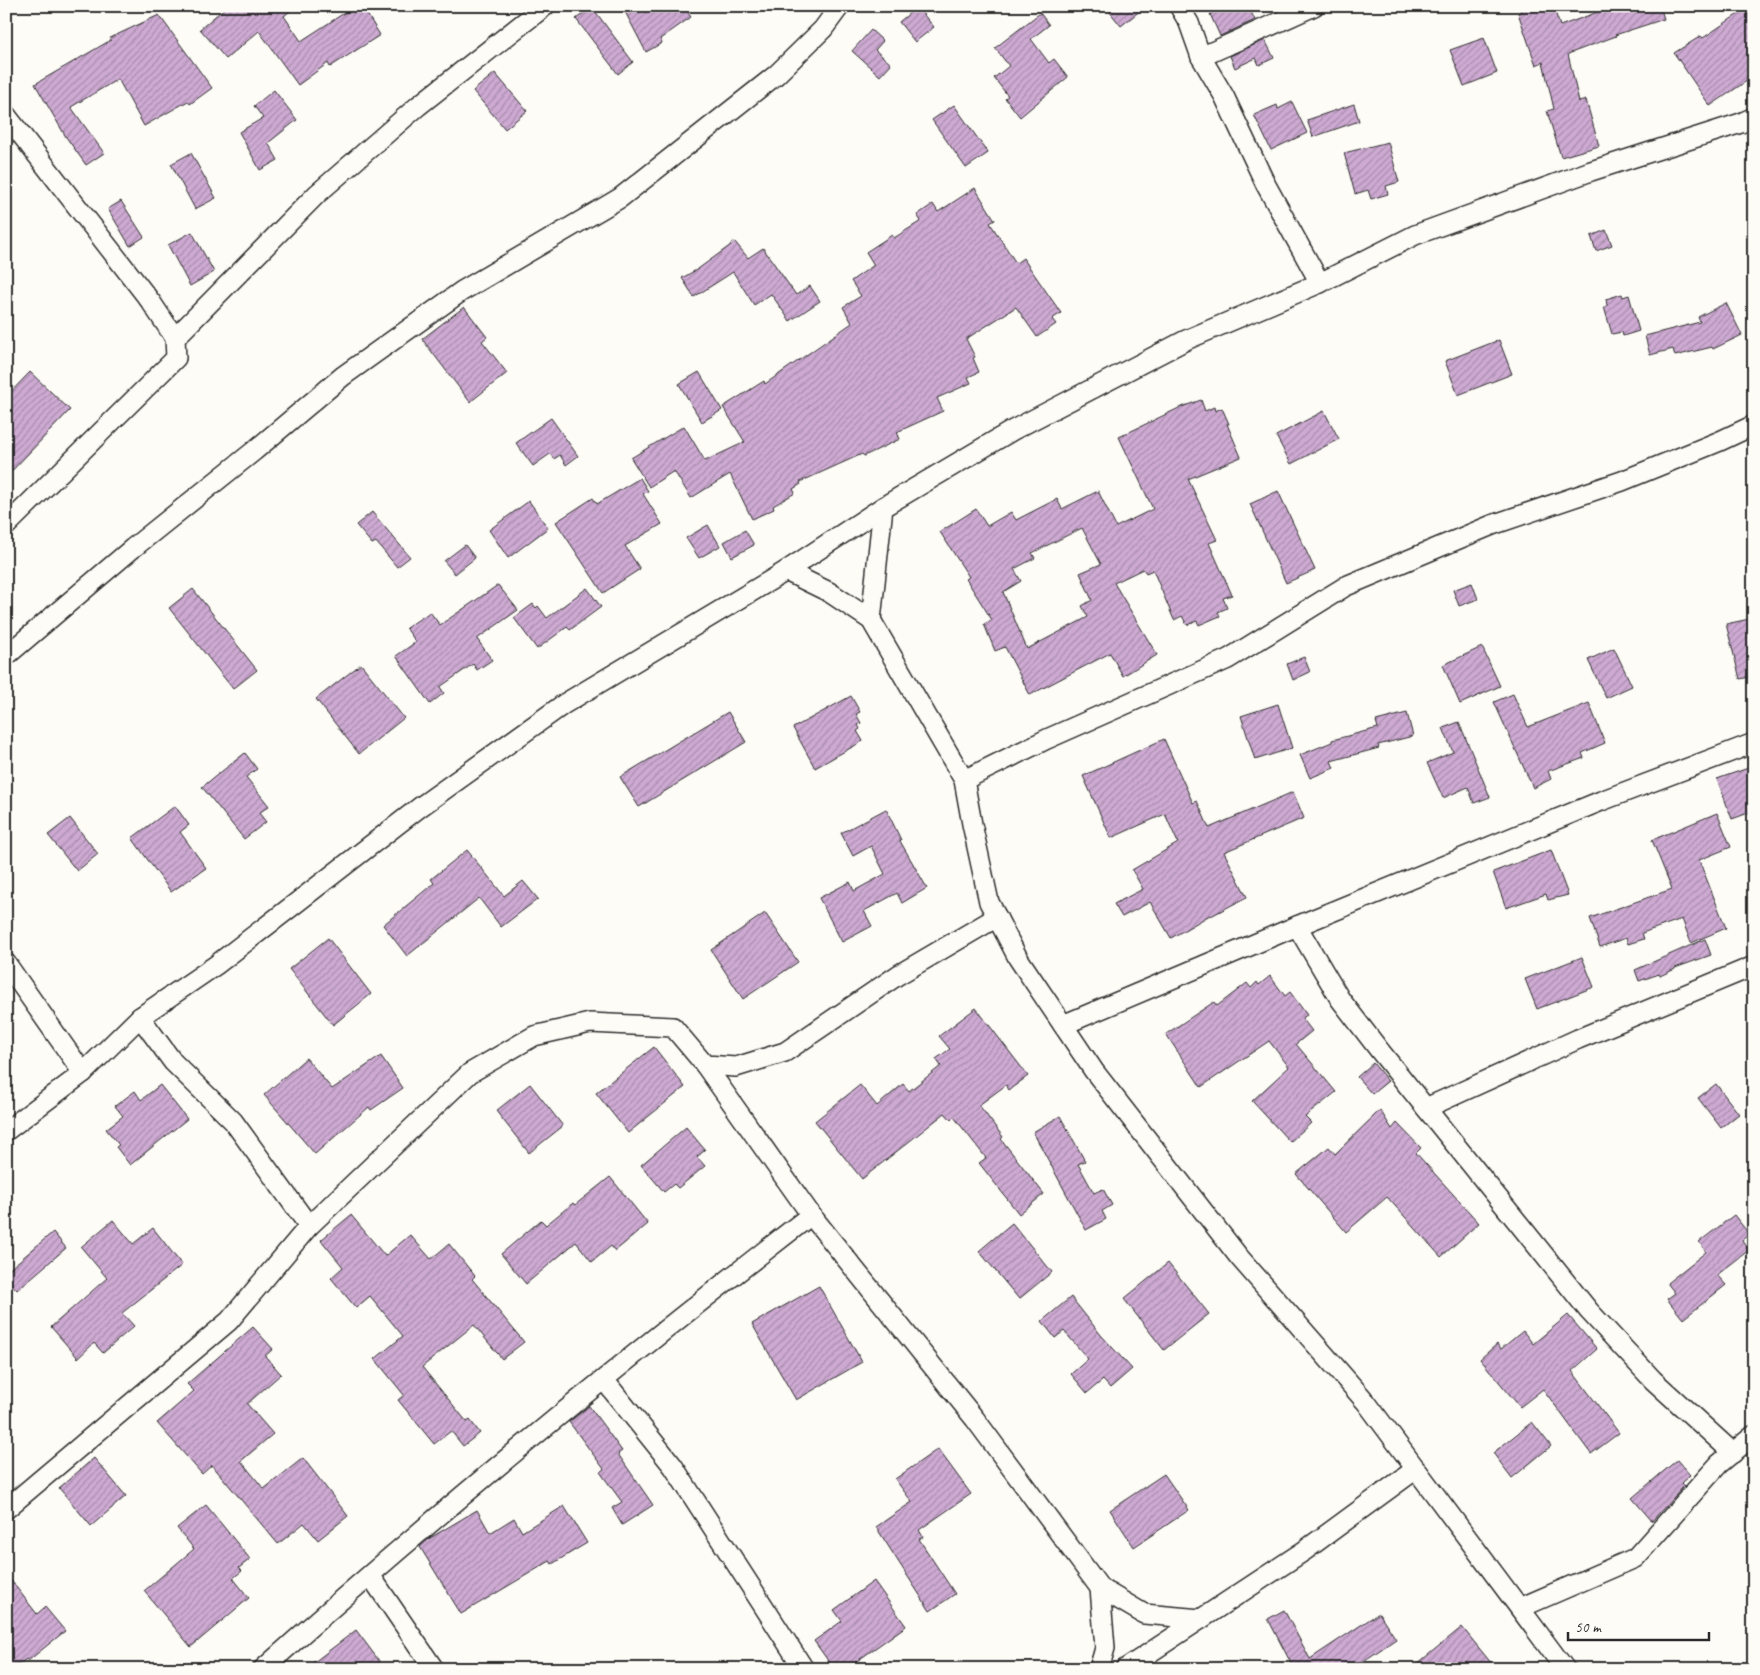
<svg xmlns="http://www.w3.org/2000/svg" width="1760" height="1675" viewBox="0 0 1760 1675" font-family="Caveat,sans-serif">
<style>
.building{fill:url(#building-hatch);stroke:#2b2b2b;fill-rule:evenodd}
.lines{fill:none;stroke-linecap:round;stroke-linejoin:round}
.minor-casing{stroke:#2b2b2b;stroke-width:22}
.minor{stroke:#fdfcf7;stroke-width:19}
</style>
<defs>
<pattern id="building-hatch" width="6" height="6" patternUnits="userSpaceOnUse" patternTransform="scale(1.25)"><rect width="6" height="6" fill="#ceaad3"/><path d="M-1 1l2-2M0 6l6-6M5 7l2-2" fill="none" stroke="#a78bab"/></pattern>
</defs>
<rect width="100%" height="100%" fill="#fdfcf7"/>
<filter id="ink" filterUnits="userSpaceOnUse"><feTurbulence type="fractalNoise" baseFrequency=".02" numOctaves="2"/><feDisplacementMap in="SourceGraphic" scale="10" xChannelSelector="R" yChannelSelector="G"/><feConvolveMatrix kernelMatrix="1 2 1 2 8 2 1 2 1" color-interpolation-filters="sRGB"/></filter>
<g filter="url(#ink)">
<g class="building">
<path d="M227,6H296L284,16L301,41L355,6H362L380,35L330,67L328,63L298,85L259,31L226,59L200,29Z"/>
<path d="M622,6H683L691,17L660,39L662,43L646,52Z"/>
<path d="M1105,6H1146L1121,26Z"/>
<path d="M1227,6H1248L1255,20L1220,36L1210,14Z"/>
<path d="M1519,6H1553L1560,26L1614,6H1660L1664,19L1615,35L1616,36L1568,54L1579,102L1586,100L1599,146L1561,157L1547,111L1554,109L1543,62L1536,65L1518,13L1521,12Z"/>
<path d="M1750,6H1754V76L1710,106L1674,53L1701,36L1703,38Z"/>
<path d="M592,7L633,62L618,74L576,19Z"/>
<path d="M917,7L934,27L915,42L899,22Z"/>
<path d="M1040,13L1049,25L1031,39L1049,63L1054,59L1068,77L1020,117L1005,98L1008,96L994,78L1009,66L995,48Z"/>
<path d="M159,15L212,88L190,104L188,101L144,126L118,79L71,107L104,153L86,165L66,137L35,84L111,40L110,38Z"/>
<path d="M871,30L883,41L875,50L891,64L880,76L852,51Z"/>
<path d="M1484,38L1497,73L1464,86L1450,50Z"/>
<path d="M1265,40L1274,58L1259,65L1256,58L1235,68L1230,56Z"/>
<path d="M495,73L527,111L505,129L473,91Z"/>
<path d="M274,90L297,120L268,143L278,160L260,170L239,132L263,118L254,106Z"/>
<path d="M1292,102L1307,133L1271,150L1254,115L1277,105L1278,109Z"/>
<path d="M1354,104L1359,121L1313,137L1307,120Z"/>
<path d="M954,105L988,153L966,168L932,120Z"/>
<path d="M1388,142L1399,182L1386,186L1388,194L1371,199L1368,190L1355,194L1344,153Z"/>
<path d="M191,153L216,198L195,209L171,164Z"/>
<path d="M975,188L995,220L990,223L1016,263L1023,258L1061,313L1052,319L1056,324L1037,337L1016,307L966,339L975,357L973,358L979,372L968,377L971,383L937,398L943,411L897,432L900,439L864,456L862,454L800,482L801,484L793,489L795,493L773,506L774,509L752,519L730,474L691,498L674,471L649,487L631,458L684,426L705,461L745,442L723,407L764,381L765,384L852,323L843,307L861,296L851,281L874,265L866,252L892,235L894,238L921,221L917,215L933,204L938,212Z"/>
<path d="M121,201L144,237L130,246L108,209Z"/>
<path d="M1606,230L1612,245L1596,251L1591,236Z"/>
<path d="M192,232L214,272L190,286L168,245Z"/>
<path d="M735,242L748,258L763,248L796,295L810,286L820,301L790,321L771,294L754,305L733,272L694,297L682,278L698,269Z"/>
<path d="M1622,294L1623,297L1629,295L1639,331L1623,336L1622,332L1612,334L1604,307L1607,306L1606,299Z"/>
<path d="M1726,303L1742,335L1713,349L1712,347L1675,356L1673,349L1650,355L1645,336L1700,322L1698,317Z"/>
<path d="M464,307L487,337L482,341L507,373L470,402L422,339Z"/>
<path d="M1499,340L1512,374L1458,395L1445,361Z"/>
<path d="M30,372L70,410L6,477V397Z"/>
<path d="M699,372L722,410L702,422L679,384Z"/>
<path d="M1201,400L1205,411L1214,407L1215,411L1222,408L1229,424H1227L1241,457L1188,479L1217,540L1209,543L1232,595L1223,598L1227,608L1218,612L1220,616L1199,625L1197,621L1187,625L1182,616L1174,620L1153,570L1146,573L1143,569L1114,583L1157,655L1123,676L1110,653L1030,695L1005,647L995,651L984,624L992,620L966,579L969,577L940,532L976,509L987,526L1011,512L1016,520L1057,499L1062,509L1098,491L1116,527L1153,509L1119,437L1179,408ZM1082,528L1101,564L1080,573L1092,600L1082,606L1088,617L1027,649L1003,592L1021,581L1014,569L1035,558L1032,553Z"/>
<path d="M1324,411L1339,439L1291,464L1276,436Z"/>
<path d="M551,418L578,456L566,465L560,455L554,459L550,454L533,466L516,443Z"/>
<path d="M640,478L648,491L643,494L662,524L625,546L640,569L603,593L556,522L593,498L597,504Z"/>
<path d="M1278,491L1315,570L1286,583L1250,504Z"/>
<path d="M529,501L548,528L508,558L489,530Z"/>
<path d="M372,512L410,557L397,567L376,542L372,544L356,525Z"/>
<path d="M708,525L720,546L699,558L686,538Z"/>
<path d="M745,530L754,545L732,557L724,542Z"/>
<path d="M465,545L475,558L455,574L444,561Z"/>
<path d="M1472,583L1478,599L1459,606L1453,590Z"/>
<path d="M498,585L518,610L477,639L492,660L477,670L473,664L440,687L444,693L430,704L396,656L416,642L406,628L430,612L440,625Z"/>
<path d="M587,588L601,607L570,630L567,627L537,649L514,618L533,604L536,608L538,606L547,618Z"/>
<path d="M193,589L257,670L233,689L169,608Z"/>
<path d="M1754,618V676L1740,679L1726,624Z"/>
<path d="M1482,647L1500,686L1460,704L1443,665Z"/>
<path d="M1614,648L1632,686L1606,698L1588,660Z"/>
<path d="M1304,657L1310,672L1293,680L1287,664Z"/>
<path d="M361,664L404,718L359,754L316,699Z"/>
<path d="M1513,694L1528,727L1589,703L1605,743L1582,753L1584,758L1548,771L1551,779L1533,788L1494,702Z"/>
<path d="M851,696L860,712L856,714L861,723L858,725L860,729L857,731L863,741L815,768L793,728Z"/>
<path d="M1278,704L1292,748L1255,760L1241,716Z"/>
<path d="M728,712L746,742L639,807L620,777Z"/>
<path d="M1407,713L1413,736L1378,745L1379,748L1331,761L1334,768L1310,778L1300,755L1332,742V740L1378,728L1376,721Z"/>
<path d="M1459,722L1490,797L1474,803L1468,787L1443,798L1427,763L1453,752L1443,728Z"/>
<path d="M1164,739L1193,803L1197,801L1209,828L1293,792L1304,818L1224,852L1247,897L1211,916L1210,915L1171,938L1150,902L1122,917L1114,904L1143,889L1132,870L1178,843L1165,814L1111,838L1083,776Z"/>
<path d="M245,753L257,769L246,777L269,806L259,813L266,822L244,839L202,787Z"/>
<path d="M1754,766V811L1732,819L1717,779Z"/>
<path d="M175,806L189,825L180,832L206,868L171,892L132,838Z"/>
<path d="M886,809L901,840L900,841L927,888L902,903L897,893L864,911L872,926L842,942L819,898L850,882L854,891L885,874L871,846L853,856L841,833Z"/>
<path d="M1717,813L1731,847L1699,860L1726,928L1691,943L1682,919L1642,933L1644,939L1628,944L1626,938L1600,947L1590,918L1672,889L1652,840Z"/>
<path d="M70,818L98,854L77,871L48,835Z"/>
<path d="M467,850L504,896L523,881L538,899L501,927L479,898L407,956L383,925L434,883L431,879Z"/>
<path d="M1551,850L1568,895L1548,900L1546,894L1506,908L1493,872Z"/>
<path d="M765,913L798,962L743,999L711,950Z"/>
<path d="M328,938L371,994L333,1025L289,969Z"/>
<path d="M1705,939L1711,955L1675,968V969L1660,976L1659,974L1639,981L1635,970Z"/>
<path d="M1582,957L1594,987L1537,1009L1525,979Z"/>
<path d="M1270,976L1285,996L1290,992L1307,1015L1302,1018L1312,1031L1296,1044L1336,1092L1305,1117L1311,1123L1290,1142L1252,1101L1289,1067L1269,1041L1201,1087L1166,1034L1214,1002L1217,1006L1247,983L1251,988L1257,982L1259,985Z"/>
<path d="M976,1008L1028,1076L1009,1090L1006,1085L979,1105L1003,1137L1001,1139L1044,1194L1019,1214L979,1163L986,1158L954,1117L951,1120L945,1113L862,1179L815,1121L860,1085L877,1106L903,1084L909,1091L941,1066L936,1059L950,1049L939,1036Z"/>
<path d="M654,1047L685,1087L628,1133L596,1093Z"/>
<path d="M381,1056L403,1088L371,1110L369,1107L315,1154L264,1095L306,1058L332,1089Z"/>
<path d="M1373,1063L1388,1081L1372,1094L1357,1077Z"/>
<path d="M530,1084L563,1126L529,1153L496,1111Z"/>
<path d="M1716,1084L1739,1114L1721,1128L1698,1098Z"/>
<path d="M160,1085L187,1119L130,1165L116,1147L119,1145L106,1129L123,1116L115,1106L135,1091L141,1100Z"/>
<path d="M1380,1110L1392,1129L1397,1123L1421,1148L1416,1153L1479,1223L1441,1257L1387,1197L1346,1232L1296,1174L1329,1147L1335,1154Z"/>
<path d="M1060,1116L1085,1161L1078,1164L1094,1193L1103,1189L1112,1205L1102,1211L1106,1219L1086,1230L1033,1132Z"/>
<path d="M686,1127L705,1150L697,1157L705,1166L678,1188L674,1184L664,1192L641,1165Z"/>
<path d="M610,1177L648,1224L615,1251L611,1246L592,1262L576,1242L526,1284L501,1254L541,1220L546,1225L573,1203L575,1205Z"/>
<path d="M351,1215L385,1256L410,1235L431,1259L449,1244L475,1276L472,1279L524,1342L502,1359L474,1325L422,1367L467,1422L470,1420L480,1433L463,1446L451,1431L434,1444L398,1400L404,1395L375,1359L403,1336L370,1296L356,1308L331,1278L343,1267L321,1240Z"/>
<path d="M1734,1215L1749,1234L1742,1240L1749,1250L1717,1275L1726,1285L1683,1319L1667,1299L1675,1293L1667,1283L1706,1252L1699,1242Z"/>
<path d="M113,1220L133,1244L153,1228L182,1265L122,1313L134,1326L103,1353L94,1343L78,1358L51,1327L107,1278L81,1247Z"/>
<path d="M1012,1223L1052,1272L1019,1299L979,1251Z"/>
<path d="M53,1232L66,1248L17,1290L6,1278V1272Z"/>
<path d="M1168,1263L1209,1314L1164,1350L1124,1299Z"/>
<path d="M819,1286L862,1362L796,1400L752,1324Z"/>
<path d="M1071,1297L1101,1335L1132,1369L1110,1388L1103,1380L1087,1393L1071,1374L1088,1359L1064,1331L1055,1338L1042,1321Z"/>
<path d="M1568,1315L1597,1349L1572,1371L1619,1433L1591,1454L1543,1389L1520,1407L1480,1359L1497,1344L1501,1349L1523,1331L1533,1344Z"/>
<path d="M253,1327L273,1349L265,1356L281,1374L247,1404L273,1434L241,1461L264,1489L303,1458L348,1516L318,1540L304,1523L278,1544L212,1465L202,1474L157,1423L194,1391L187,1384Z"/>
<path d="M589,1406L622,1451L618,1454L653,1505L622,1525L612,1508L622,1502L600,1472L604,1469L569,1422Z"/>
<path d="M1532,1422L1551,1446L1512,1478L1493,1453Z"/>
<path d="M938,1449L971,1494L919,1530L923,1537L919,1539L955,1594L930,1611L876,1527L912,1502L895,1479Z"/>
<path d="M94,1458L126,1496L91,1526L59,1488Z"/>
<path d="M1677,1460L1690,1475L1681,1483L1684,1486L1652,1521L1632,1498Z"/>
<path d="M1164,1474L1189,1510L1134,1547L1110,1510Z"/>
<path d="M206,1505L250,1559L239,1568L242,1571L233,1578L249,1598L191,1647L144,1591L194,1549L177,1528Z"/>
<path d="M564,1506L587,1543L552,1564L550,1561L461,1614L420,1547L430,1538L477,1510L490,1533L514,1518L522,1532Z"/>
<path d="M6,1574L37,1614L45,1607L65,1631L28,1661L26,1659L14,1669H6Z"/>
<path d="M874,1581L906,1626L846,1669H834L814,1641L842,1621L834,1610Z"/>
<path d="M1284,1610L1310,1659L1379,1613L1396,1639L1352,1669H1294L1268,1619Z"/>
<path d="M1462,1627L1496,1669H1411Z"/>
<path d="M356,1630L380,1662L371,1669H305Z"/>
</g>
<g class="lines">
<g class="minor-casing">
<g id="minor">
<path d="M1179,6L1189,23L1201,57L1224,96L1266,185L1320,283"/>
<path d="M1201,57L1314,6"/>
<path d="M6,115L151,302L175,338L176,358L6,526"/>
<path d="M175,338L317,194L418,106L545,6"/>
<path d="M786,571L829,592L871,620L964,780L972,824L989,902L1018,958L1094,1071L1239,1257L1366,1402L1565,1669"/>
<path d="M871,620L883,507"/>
<path d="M6,656L133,548L254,451L343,376L462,291L620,198L776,75L823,29L840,6"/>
<path d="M964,780L1047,739L1228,659L1346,586L1492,525L1622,481L1720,441L1754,425"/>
<path d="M1297,926L1340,999L1380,1051L1589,1311L1653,1380L1733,1453"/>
<path d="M6,963L83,1073"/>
<path d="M140,1017L173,1062L233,1121L309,1226"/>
<path d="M1063,1025L1297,926L1601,801L1754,743"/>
<path d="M705,1065L811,1215L975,1419L1100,1588L1144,1614L1201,1619"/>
<path d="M1426,1108L1578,1039L1754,966"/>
<path d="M6,1131L83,1073L140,1017L216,965L420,807L564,704L786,571L883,507L1013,430L1186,340L1320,283L1415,235L1591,171L1741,123L1754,117"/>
<path d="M604,1380L673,1466L804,1669"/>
<path d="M6,1509L229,1321L309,1226L470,1073L534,1036L590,1023L673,1027L705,1065L736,1067L785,1052L898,975L997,917"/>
<path d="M370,1575L434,1669"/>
<path d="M1520,1608L1635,1558L1719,1464L1754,1435"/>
<path d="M263,1669C440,1510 624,1360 811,1215"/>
<path d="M1099,1669L1105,1648L1100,1588"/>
<path d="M1125,1669L1304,1551L1416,1469"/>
</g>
</g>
<use href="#minor" class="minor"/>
</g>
</g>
<rect width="1760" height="1675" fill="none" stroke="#fdfcf7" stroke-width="25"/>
<rect x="12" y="12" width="1735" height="1650" fill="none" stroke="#2b2b2b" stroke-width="2" filter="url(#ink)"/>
<path d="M1568 1632v8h141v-8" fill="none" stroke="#2b2b2b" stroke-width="2.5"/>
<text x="1575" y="1632" font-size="15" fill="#2b2b2b" stroke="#fdfcf7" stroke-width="4" paint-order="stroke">50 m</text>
</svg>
